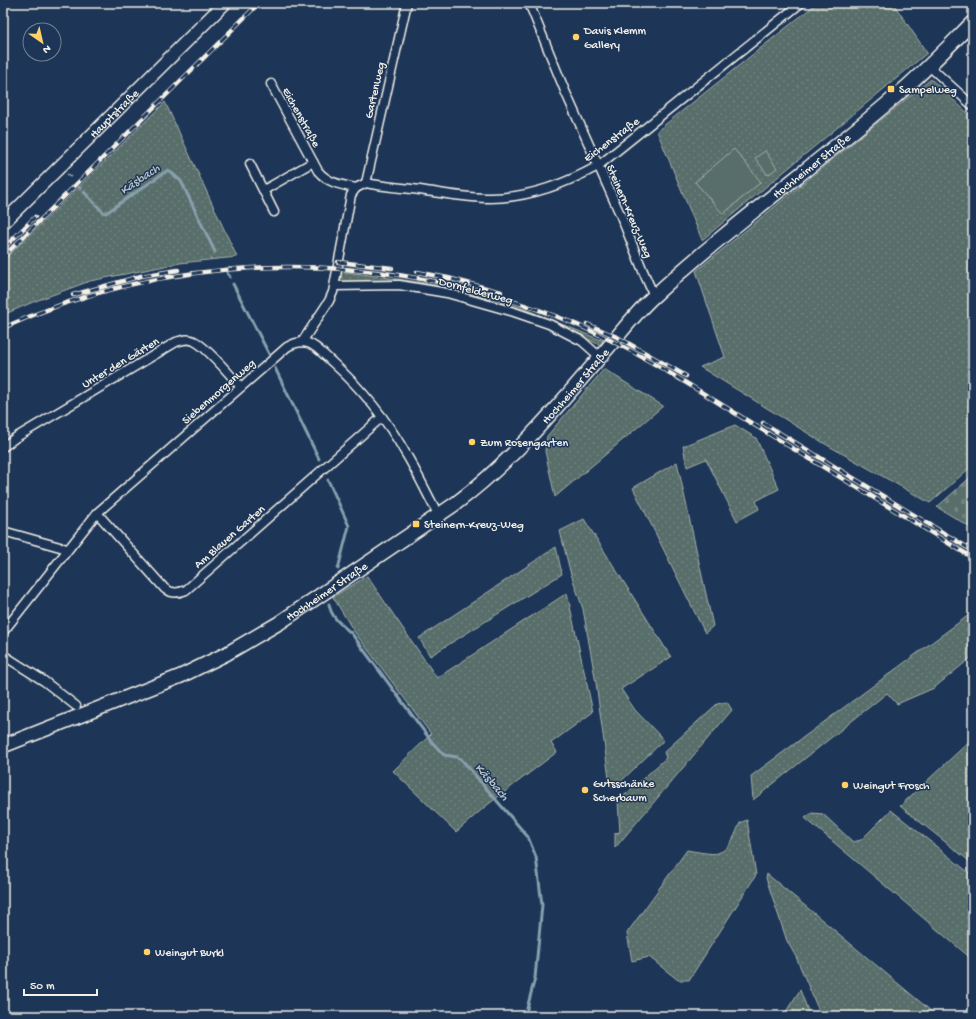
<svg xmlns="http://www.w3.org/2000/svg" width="976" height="1019" viewBox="0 0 976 1019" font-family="'Gochi Hand',sans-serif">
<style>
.green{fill:url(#green-dots);stroke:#a6b0a9}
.cemetery{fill:url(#cemetery-stones);stroke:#a6b0a9}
.pitch{fill:#586e6a;stroke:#a6b0a9}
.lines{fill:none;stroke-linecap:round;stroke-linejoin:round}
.stream{stroke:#87a0ad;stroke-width:3}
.street-casing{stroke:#f4f1e8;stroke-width:11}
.secondary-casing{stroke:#f4f1e8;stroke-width:15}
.primary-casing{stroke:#f4f1e8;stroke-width:16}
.street{stroke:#1d3557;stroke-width:8}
.secondary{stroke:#1d3557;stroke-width:12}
.primary{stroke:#1d3557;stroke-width:13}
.rail-casing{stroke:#f4f1e8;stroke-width:4.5}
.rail{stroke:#1d3557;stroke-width:3;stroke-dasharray:9;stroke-linecap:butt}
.poi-dot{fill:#ffd166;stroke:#1d3557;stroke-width:1.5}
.labels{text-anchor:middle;stroke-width:3;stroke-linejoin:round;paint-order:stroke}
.poi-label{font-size:12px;fill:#f4f1e8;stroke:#1d3557;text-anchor:start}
.street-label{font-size:12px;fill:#f4f1e8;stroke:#1d3557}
.water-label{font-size:13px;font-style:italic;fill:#b5c2c5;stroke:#1d3557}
</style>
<defs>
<pattern id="green-dots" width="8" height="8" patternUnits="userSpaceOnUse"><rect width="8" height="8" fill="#586e6a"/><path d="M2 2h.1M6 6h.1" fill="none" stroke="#71837f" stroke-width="1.8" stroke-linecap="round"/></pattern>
<pattern id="cemetery-stones" width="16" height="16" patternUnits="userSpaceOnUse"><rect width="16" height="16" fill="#586e6a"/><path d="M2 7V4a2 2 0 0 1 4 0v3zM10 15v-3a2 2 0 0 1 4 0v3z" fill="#71837f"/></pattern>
</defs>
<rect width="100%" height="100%" fill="#1d3557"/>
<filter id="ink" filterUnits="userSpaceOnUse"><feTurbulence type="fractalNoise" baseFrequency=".025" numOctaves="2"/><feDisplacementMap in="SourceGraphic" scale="8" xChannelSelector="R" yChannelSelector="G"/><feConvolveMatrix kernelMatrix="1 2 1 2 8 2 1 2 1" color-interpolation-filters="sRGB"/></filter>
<g filter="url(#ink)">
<g class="green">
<path d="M817,3H891L895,6L927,53L702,240L657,131Z"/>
<path d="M931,79L973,118V465L930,503L827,445L700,367L725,357L696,271Z"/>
<path d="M165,102L237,257L180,263L90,281L33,302L3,315V261Z"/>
<path d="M340,271L425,283L458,290L520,307L603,341L600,345L575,333L521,311L457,292L342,283L340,280Z"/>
<path d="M604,369L663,406L555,497L545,451L547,436Z"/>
<path d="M735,425L756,438L779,489L756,501L759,509L737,521L706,459L687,467L683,446Z"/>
<path d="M677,462L713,626L705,633L633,488Z"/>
<path d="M584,519L671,657L621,689L635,710L664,740L614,788L610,786L596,683L583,609L570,571L560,531Z"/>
<path d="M556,547L562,574L430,656L419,638Z"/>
<path d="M367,576L437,678L567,593L593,712L551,743L557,752L486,806L456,832L393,771L431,734L353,630L333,597Z"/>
<path d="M973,612V656L934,688L897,704L887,693L753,800L751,776Z"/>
<path d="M727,702L732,710L615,848V833L620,832L618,801L666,758L664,752L717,704Z"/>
<path d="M973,738V864L900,806Z"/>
<path d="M891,810L973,876V960L805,818L812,813L823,814L853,842L861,840Z"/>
<path d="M747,820L756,875L689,980H678L649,957L632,961L627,933L687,850C693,851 713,855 718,853C731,849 735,834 740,823Z"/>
<path d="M767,874L937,1016H821L796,957L787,941L766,878Z"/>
<path d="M800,990L810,1016H783Z"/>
</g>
<path class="cemetery" d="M973,475V529L937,507Z"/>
<g class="pitch">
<path d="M734,149L761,182L723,214L695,182Z"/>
<path d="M765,151L777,168L768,175L755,158Z"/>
</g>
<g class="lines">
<g class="stream">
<path d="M68,175L70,176"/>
<path d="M79,187L80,188"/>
<path d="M84,192L103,212L106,213L168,170L181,181L215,252"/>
<path d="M227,273L230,277"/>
<path d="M233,284L269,354"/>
<path d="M275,368L319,459"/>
<path d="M328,480L349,526L338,569"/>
<path d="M329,604C331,618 342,625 352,634L432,742L444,755L457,757L461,759L528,837L536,857L542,905L535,978L525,1016"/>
</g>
<g class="street-casing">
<g id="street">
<path d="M529,3L565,91L620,214L643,271L654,296"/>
<path d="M928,65L973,106"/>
<path d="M271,84L318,171C328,183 341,185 356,188L366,183C385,187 406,188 426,191C448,194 469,198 490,198C529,198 565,184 598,166L801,3"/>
<path d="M250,164L274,212"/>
<path d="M366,183L407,3"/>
<path d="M264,190L313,162"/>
<path d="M335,286L399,285L447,293L514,312L549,324L582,341L600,357"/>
<path d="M302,342L329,301L333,292L351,195L356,188"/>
<path d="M3,447L15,438L176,342C183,340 188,338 194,341C206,346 231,376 241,387"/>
<path d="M97,513L165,589C173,594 178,593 186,590L382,417"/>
<path d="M3,531L67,549"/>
<path d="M3,632L97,513L287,347C294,343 300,341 308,343C317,346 325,356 332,362C361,388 387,420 406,454C418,474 428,496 439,516"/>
<path d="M3,655L44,681L76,706"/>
</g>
</g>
<g class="secondary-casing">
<g id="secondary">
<path id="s1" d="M3,223L225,3"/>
</g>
</g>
<g class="primary-casing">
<g id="primary">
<path id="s2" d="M3,746L181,676L226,654L279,623L455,504C511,462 555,410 600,357C618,337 634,314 654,296C731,225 817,164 896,96C923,73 948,47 973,22"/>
</g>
</g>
<use href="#street" class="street"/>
<use href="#secondary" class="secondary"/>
<use href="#primary" class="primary"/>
<g class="rail-casing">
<g id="rail">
<path d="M3,249L35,217"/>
<path d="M3,257L259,3"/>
<path d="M338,262L392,268"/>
<path d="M417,272L448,278L501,292"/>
<path d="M73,295L141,276L178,270"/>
<path d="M587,324L617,337L686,376"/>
<path d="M3,328C182,246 392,249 573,323C633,348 688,384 743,418C820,465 896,511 973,558"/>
<path d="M763,423L973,551"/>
</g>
</g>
<use href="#rail" class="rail"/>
</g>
</g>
<g class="poi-dot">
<circle cx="576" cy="37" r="4"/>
<rect x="887" y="85" width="8" height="8" rx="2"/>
<circle cx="472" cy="442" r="4"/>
<rect x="412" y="520" width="8" height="8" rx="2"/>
<circle cx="845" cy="785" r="4"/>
<circle cx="585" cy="790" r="4"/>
<circle cx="147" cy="952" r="4"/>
</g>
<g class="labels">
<g class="poi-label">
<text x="584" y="34">Davis Klemm<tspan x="584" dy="14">Gallery</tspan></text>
<text x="899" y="93">Sampelweg</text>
<text x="480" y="446">Zum Rosengarten</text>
<text x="424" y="528">Steinern-Kreuz-Weg</text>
<text x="593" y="787">Gutsschänke<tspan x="593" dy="14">Scherbaum</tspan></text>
<text x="853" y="789">Weingut Frosch</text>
<text x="155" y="956">Weingut Burkl</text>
</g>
<g class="street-label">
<text transform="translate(374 90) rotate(-77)" y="4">Gartenweg</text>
<text dy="4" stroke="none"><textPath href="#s1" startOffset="156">Hauptstraße</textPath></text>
<text transform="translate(302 117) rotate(61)" y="4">Eichenstraße</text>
<text transform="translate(611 139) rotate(-37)" y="4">Eichenstraße</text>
<text dy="4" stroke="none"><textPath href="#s2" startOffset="1008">Hochheimer Straße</textPath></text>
<text transform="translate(630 211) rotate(67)" y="4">Steinern-Kreuz-Weg</text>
<text transform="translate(476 290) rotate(15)" y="4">Dornfelderweg</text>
<text transform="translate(120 362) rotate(-31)" y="4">Unter den Gärten</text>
<text dy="4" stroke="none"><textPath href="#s2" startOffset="684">Hochheimer Straße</textPath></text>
<text transform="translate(218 391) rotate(-41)" y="4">Siebenmorgenweg</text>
<text transform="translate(229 536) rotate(-41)" y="4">Am Blauen Garten</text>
<text dy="4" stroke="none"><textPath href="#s2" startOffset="360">Hochheimer Straße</textPath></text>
</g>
<g class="water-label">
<text transform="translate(139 178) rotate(-34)" y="5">Käsbach</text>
<text transform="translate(493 781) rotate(49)" y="5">Käsbach</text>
</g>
</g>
<rect width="976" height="1019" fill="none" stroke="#1d3557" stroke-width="16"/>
<rect x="8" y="8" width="960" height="1003" fill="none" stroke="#f4f1e8" stroke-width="1.5" filter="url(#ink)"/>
<g transform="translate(42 42) rotate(146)"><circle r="19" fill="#1d3557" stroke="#738091"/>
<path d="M0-3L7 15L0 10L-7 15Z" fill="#ffd166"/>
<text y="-6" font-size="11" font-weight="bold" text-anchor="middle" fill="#f4f1e8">N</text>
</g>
<path d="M24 989v6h73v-6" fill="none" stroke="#f4f1e8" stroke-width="2"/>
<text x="30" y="989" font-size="12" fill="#f4f1e8" stroke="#1d3557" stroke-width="3" paint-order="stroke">50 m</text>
</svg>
